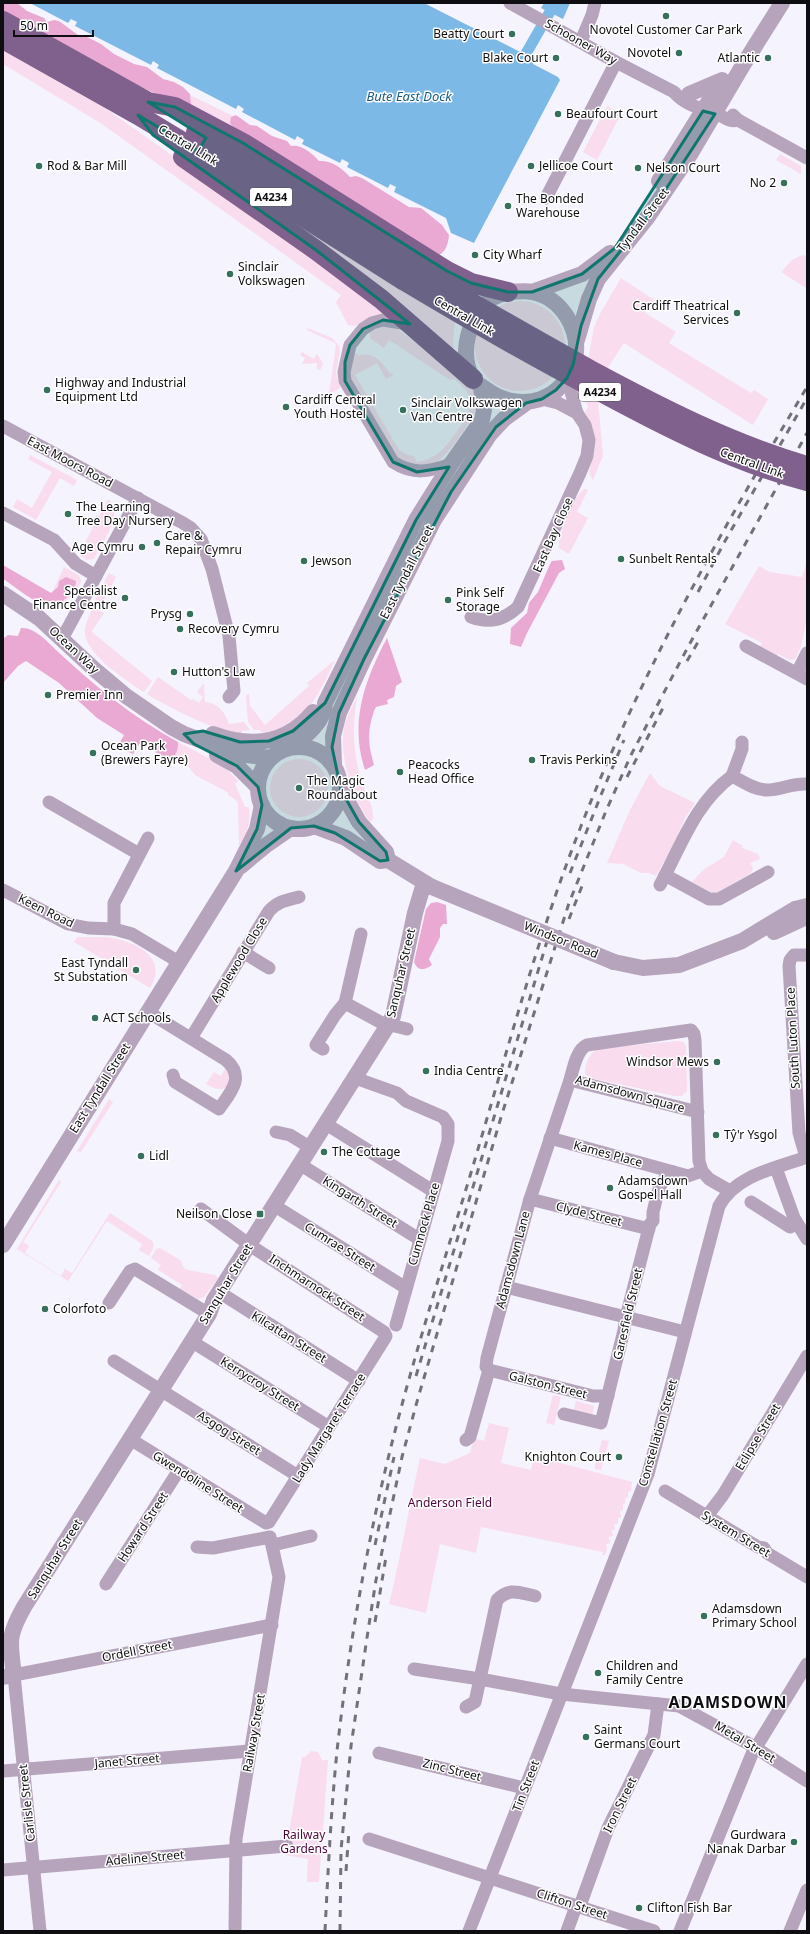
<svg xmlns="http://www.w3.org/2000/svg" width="810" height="1934" viewBox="0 0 810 1934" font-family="'Noto Sans',sans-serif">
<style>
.green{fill:#f9dced}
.forest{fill:#eaa9d2}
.water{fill:#7cb9e7}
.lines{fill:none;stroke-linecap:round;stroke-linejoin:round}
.canal{stroke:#7cb9e7;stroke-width:11}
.minor{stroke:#b6a4bd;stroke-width:13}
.tertiary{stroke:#b6a4bd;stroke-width:16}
.primary{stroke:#80608c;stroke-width:20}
.rail{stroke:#727178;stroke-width:3;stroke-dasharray:7 7;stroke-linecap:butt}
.tertiary-bridge{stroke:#b6a4bd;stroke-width:16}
.primary-bridge{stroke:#80608c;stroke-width:20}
.marked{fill:#0f766e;fill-opacity:0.2;stroke:#0f766e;stroke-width:3;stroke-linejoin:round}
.poi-dot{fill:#35715c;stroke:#fff;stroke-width:1.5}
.labels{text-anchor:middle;stroke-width:3;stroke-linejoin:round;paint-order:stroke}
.shield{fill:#fff;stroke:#565659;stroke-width:1}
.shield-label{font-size:11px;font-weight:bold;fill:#0e0e12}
.poi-label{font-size:12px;fill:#0e0e12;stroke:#fff;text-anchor:start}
.street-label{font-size:12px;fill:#0e0e12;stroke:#fff}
.park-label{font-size:12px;fill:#51053e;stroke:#fff}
.water-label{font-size:13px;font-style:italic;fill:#165b87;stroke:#fff}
.district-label{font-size:16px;font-weight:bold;letter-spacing:1px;fill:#0e0e12;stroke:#fff}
</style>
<rect width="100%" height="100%" fill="#f5f3fd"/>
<g class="green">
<path d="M3,46L102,106L354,284L392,315L365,320L355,326L348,325L336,302L341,295L102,124L3,64Z"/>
<path d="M190,95L233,116L231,117L235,129L207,113L203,114L187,107L191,99Z"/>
<path d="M607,106L621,114L597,160L583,152Z"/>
<path d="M780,154L801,166V174L776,160Z"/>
<path d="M249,192L455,320L453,340L454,356Z"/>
<path d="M802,255L807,256L806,288L781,272L792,260Z"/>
<path d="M621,278L654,300L645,313L676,332L669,343L751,393L754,390L768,399L753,425L624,343L607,369L598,400L603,456L593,480C584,469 595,459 595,447C595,434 592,423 585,412L588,407L582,392L594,327L601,312Z"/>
<circle cx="520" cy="346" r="45"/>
<path d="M388,326L397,329C413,341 473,382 477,398C481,412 449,453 438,461C434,464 424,467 420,467C413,467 404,462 397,460L349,381L352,356L357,353L359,356C373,350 384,364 390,374L392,373L393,375L386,379L377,363L355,375L399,450L408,455L413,456L417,462C425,461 434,457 440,452C449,444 470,415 471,404C471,393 462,385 454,379L450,380L389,340L384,348L370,338V332L373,327Z"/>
<path d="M307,328L332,338L339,346L340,351L336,373L340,388L329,394L336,345L335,343L307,330Z"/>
<path d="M302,352L314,359L317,354L323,363L321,369L317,370V363L302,364L305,358L300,355Z"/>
<path d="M30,455L77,480L74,486L60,478L36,520L13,507L17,499L32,508L52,472L28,459Z"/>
<path d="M585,489L588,490L577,512L588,518L569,554L559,548C558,536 574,493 585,489Z"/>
<path d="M108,499C125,515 102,542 94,559L86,560L79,554Z"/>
<path d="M807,561C807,591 810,635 795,659L790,660L778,654L777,657L760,647L762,643L725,624L759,566L770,572L802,577Z"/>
<path d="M64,567L78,575L81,580C81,586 77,590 73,594C58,611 48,612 30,597L48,605L58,587L52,593Z"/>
<path d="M109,573L116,577L102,604L95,600Z"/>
<path d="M93,607L104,613L92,631L93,633L152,681L144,692C127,681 88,656 85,634C84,625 90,615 93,607Z"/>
<path d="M335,660C323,685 312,712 287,727C280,730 270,731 263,733L259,730H254L248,722L246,696L249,693L250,706L265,725L309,686L307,683Z"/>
<path d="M158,677L191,700L193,699L199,703L203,697L197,692L203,684L204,685L205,702C218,703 225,712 229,724L244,722L250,730L242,731L241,735C208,727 183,714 153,698L147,694Z"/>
<path d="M357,698C352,726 353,753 361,780C365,792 374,806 373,819L370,822C353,799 339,758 344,729C346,718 351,708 357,698Z"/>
<path d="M178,742L224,766L238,781L235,784L245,807H249C251,823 247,832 239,846L238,804L236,800L228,795L229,793L195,775L187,765L182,762L174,763L169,760L177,752Z"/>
<circle cx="299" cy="788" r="29"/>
<path d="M650,773L660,786L695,803L685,818L673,846L656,876L649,873H641L623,864L607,863L630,810Z"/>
<path d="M733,840L743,846L742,848L758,854L760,859L750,863L753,868L751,873L718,892H710L692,882L703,870L724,857Z"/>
<path d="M77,937C86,937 96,937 105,937C132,940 170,956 150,988L74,942Z"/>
<path d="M678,1041L683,1042L686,1046L687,1091L682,1096H675L590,1078L585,1074C585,1063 589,1052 601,1048Z"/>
<path d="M226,1067C233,1088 224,1095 206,1084L214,1072L221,1076Z"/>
<path d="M109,1099L113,1102L81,1152L77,1151Z"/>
<path d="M59,1180L61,1182L23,1242L29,1246L25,1253L61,1276L65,1269L72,1273L110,1213L152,1241L154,1246L149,1256L139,1250L142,1244L107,1221L68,1281L17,1249Z"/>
<path d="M160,1248L180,1260L184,1268L188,1270L215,1275L218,1278L204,1297L198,1299L180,1289L182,1285L158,1270L161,1265L151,1258L156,1249Z"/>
<path d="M553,1395L561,1397L554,1425L546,1423Z"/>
<path d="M576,1401L594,1406L592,1417L573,1412Z"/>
<path d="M489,1423L509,1428L501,1463L531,1470L534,1456L632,1482L631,1491L628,1492V1497L625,1498V1503L623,1504V1510L620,1511L621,1517L618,1518V1524H614L615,1530H612L613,1536L609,1537L610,1543L606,1544L607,1549L605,1555H602L603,1552L481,1527L476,1553L440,1544L426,1613L389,1604C401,1556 409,1507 420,1458L445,1464L470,1453L474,1438L484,1441Z"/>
<path d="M602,1440L609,1441L601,1470L595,1469V1466Z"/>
<path d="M311,1751L318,1752L322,1760H328L319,1882H307L308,1859L285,1855L302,1757H305Z"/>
</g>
<g class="forest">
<path d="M3,3H17L27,11L44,18L47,22L54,20L59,21L78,35L87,37L101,44L114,54L134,64L147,67L163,79L174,82L183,87L190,94L191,104L187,107C123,82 63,45 3,12Z"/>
<path d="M236,115L250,125L257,126L272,136L287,141L291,146C301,144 312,153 319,161C331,160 342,168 350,177L356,176L362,178L409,207L421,208L442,225L449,235C448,245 446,253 435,257L235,129L230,123L231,117Z"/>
<path d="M562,560L565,569L559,573L527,633L521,647L510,644L511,628L527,613L529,603L538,592L550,564L552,561Z"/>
<path d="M3,565L51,593L58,587L59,581L66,577L76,581C76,588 71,595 65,599C62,602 59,605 55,606C41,610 15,586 3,579Z"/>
<path d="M21,628C34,627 47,641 56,650C94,685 132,717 178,742C178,751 177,755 169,760L140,743L133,754L123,749L119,744L124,735L97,718L59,683L26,661L18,666L3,683V639L8,635L18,636Z"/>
<path d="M387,638L402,682L396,686L394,697L387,700L388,704L376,707L374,711C367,732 368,744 374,765L365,770C349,722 365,680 387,638Z"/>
<path d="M437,902L446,905L447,924H443L440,928V937L429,959L432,965C425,970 418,972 414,962L426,909L431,903Z"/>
</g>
<g class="water">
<path d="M30,3H424L532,58L533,64L558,77L560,80L474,243L451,233L446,218L394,192L396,187L390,184L388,188L347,167L349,163L342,159L340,163L302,144L304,140L297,136L295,140L242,112L244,109L238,105L236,109L157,68L159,65L153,61L151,65L75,26L77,22L71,19L68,23Z"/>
<path d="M544,3H570L563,19L541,8Z"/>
</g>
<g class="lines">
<path class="canal" d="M524,57L555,3"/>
<g class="minor">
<path d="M510,3L616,62L674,92C685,105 700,108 715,113C723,116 729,123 738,120"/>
<path d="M581,41L592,15L595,3"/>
<path d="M733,115L738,120L807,158"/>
<path d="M546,198L616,62"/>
<path d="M408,324L383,320L372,323L363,329L350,345L344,372L345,381L393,462C413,475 429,472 451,464"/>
<path d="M542,399L558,403L577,413"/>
<path d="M3,426L183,523L191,528L201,539L212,569L229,636L234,691L229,697"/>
<path d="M3,513L54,540L76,564L96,576"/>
<path d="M471,617C489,624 504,620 518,607L580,473L587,456L589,440L585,425L577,413L567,378"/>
<path d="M62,639L138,498"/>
<path d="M746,646L807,679"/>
<path d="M797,673L807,653"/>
<path d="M732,776L742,749V742"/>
<path d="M49,802L139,854"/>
<path d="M665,875L709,899H719L768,872"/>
<path d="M660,885C681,846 695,803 732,776C742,781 754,790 767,790C781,790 792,783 807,784"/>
<path d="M3,890L68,924L88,928L114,929L132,934L179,962"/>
<path d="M114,929V903L148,838"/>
<path d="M361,934L345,1003L382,1023L407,1029"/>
<path d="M243,952L269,968"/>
<path d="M148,1012L226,1060C246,1077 230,1093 219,1109L175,1082L173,1075"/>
<path d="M191,1038L269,911C277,902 286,900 299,897"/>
<path d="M323,1049L316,1045L335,1015L345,1003"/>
<path d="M355,1078L397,1093L406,1101L443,1117L448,1124V1141L396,1325"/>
<path d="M698,1112L570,1080C573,1070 576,1050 587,1045L691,1030L694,1034L695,1040L699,1161L702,1171L709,1179L730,1191"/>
<path d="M326,1124L433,1191"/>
<path d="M276,1132L290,1135L311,1148"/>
<path d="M550,1138L688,1176L702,1171"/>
<path d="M806,1157L799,1133L789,966L790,960L794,955H807"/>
<path d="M301,1165L419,1239"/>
<path d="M776,1168L794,1218L807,1239"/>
<path d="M530,1199L649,1229"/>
<path d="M751,1202L790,1227L797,1224"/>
<path d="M275,1206L406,1288"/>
<path d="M506,1287L685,1332"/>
<path d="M219,1292L359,1381"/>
<path d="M109,1303L130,1271L135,1269L209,1314"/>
<path d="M191,1341L329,1427"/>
<path d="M114,1361L298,1476"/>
<path d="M489,1370L593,1396H608"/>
<path d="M564,1414L601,1423L624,1330L626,1317L650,1224L653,1221V1212C657,1198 658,1180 673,1172"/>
<path d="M130,1439L266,1523L269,1522L385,1338L386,1336L384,1332L254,1248L201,1209"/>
<path d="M466,1440L470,1437L489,1370L486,1367L487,1358L530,1199L570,1080"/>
<path d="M665,1491L758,1547L764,1548L767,1553L807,1577"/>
<path d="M707,1516L723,1495L807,1356"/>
<path d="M273,1545L311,1536"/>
<path d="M197,1547L213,1548L270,1537L279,1577L236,1839L235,1931"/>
<path d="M106,1584L179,1470"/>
<path d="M535,1596C520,1593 509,1587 497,1600L480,1679L561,1694L679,1706L751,1745L807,1781"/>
<path d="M414,1669L480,1679L475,1702L466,1707"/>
<path d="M379,1753L524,1788"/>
<path d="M3,1771L250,1751"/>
<path d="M369,1839L654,1931"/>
<path d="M3,1870L287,1846"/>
<path d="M40,1931L14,1675L272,1625"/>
<path d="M469,1931L648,1474L719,1206C736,1175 776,1168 807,1157"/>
<path d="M567,1931L575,1909L581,1903L608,1828L654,1735L658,1704"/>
<path d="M680,1931L752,1754L807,1664"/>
<path d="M790,1931L807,1890"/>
</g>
<g class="tertiary">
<path d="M689,94L722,80"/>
<path d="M659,181L719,85"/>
<path d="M508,292C516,292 525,290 532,292C562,298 581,330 575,359C566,401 520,414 487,390C483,387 475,383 473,379C458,353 469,316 491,299C496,296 503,294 508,292Z"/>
<path d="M532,292L582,274L610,253"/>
<path d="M577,340L589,299L598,279L647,218L691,153L743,65L782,3"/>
<path d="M3,594L39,618L94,669L126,696L171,727L184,734L238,754L271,758"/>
<path d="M213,734C251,748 286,745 313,712"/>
<circle cx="299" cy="788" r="41"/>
<path d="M292,747C305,737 325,721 325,703L416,520L451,464L482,420L484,410L481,386"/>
<path d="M217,755L237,766L258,787"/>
<path d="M334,764L333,736L339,713L364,659L434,520L490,434L504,419L526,403"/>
<path d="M341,790L359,822L386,852L388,860L432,887"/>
<path d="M314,826L346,838L380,861L388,860"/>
<path d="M241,866L265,846L291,828"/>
<path d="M774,932L802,919L807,914"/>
<path d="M614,962L643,968L679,965L742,941L795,909L807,906"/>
<path d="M3,1245L236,871L257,829L262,805"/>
<path d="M3,1677L14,1675C10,1642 7,1637 24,1607L209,1314L214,1300L388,1025L393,1016L415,913L424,883"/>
</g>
<g class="primary">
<path d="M3,21L148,102L175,107L243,143L447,271L471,283L508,292"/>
<path d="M3,39L138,115L221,165L403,280"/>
<path d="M196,132L411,267"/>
<path d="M183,157L316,250L381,299L473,379"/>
</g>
<g class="rail">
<path d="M698,592L725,541L807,398"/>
<path d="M687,661L701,637"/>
<path d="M627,777L664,706"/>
<path d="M570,873L601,795L624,740"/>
<path d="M569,919L582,886"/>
<path d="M416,1376L551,928"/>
<path d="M375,1545L394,1457"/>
<path d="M375,1622L386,1557"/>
<path d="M346,1871L349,1831"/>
<path d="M325,1931C328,1871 331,1811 337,1751C347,1661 362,1572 382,1484C406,1380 439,1278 470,1176C506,1056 538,933 585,816C644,667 725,524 807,387"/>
<path d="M340,1931L341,1850L351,1746L368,1631L376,1580L402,1457L418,1398L502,1114L569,903L606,811L631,755L689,645L807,433"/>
</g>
<path class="tertiary-bridge" d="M432,887L614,962"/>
<g class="primary-bridge">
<path d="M411,267C471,303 531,337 592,371C661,408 731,444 807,466"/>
<path d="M403,280C468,319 534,357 601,392C668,428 734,462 807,481"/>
</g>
</g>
<path class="marked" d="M148,102L175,107L243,143L447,271L471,283L508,292H532L582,274L615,248L703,111L715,114L647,218L598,279L581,326L573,365L567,378L556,390L542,399L526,403L496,427L451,492L364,659L339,713L332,747L341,790L359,822L386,852L388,860L380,861L335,833L314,826L291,828L236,871L257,829L262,805L258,787L237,766L194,744L184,734L203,731L240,742L269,741L293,731L325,703L416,520L449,467L417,472L393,462L345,381V362L350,345L363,329L383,320L410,324L316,250L153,135L138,115L198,151L206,138Z"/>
<g class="poi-dot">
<circle cx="666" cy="16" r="4"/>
<circle cx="512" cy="34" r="4"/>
<circle cx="679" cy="53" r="4"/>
<circle cx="556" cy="58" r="4"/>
<circle cx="768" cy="58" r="4"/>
<circle cx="558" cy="114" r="4"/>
<circle cx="39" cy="166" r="4"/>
<circle cx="531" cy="166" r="4"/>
<circle cx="638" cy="168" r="4"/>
<circle cx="784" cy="183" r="4"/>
<circle cx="508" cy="206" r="4"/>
<circle cx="475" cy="255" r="4"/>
<circle cx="230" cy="274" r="4"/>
<circle cx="737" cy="313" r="4"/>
<circle cx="47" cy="390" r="4"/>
<circle cx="286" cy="407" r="4"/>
<circle cx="403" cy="410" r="4"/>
<circle cx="68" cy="514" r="4"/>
<circle cx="157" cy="543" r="4"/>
<circle cx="142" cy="547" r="4"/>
<circle cx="621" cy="559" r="4"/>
<circle cx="304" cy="561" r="4"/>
<circle cx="125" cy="598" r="4"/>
<circle cx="448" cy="600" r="4"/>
<circle cx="190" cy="614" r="4"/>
<circle cx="180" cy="629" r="4"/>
<circle cx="174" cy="672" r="4"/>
<circle cx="48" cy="695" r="4"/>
<circle cx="93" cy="753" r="4"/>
<circle cx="532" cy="760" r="4"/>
<circle cx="400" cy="772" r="4"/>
<circle cx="299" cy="788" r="4"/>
<circle cx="136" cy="970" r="4"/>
<circle cx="95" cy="1018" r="4"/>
<circle cx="717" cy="1062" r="4"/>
<circle cx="426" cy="1071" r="4"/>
<circle cx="716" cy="1135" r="4"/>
<circle cx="324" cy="1152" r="4"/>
<circle cx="141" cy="1156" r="4"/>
<circle cx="610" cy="1188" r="4"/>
<rect x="256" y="1210" width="8" height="8" rx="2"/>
<circle cx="45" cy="1309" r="4"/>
<circle cx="619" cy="1457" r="4"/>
<circle cx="704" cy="1616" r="4"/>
<circle cx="598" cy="1673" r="4"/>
<circle cx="586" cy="1737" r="4"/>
<circle cx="794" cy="1842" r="4"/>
<circle cx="639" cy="1908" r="4"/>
</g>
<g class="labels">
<g class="shield">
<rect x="250" y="188" width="42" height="18" rx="3"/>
<rect x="579" y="383" width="42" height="18" rx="3"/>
</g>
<g class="shield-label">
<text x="271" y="201">A4234</text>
<text x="600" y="396">A4234</text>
</g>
<g class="poi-label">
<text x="666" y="34" text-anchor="middle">Novotel Customer Car Park</text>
<text x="504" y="38" text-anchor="end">Beatty Court</text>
<text x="671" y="57" text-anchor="end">Novotel</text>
<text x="548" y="62" text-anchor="end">Blake Court</text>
<text x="760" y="62" text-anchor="end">Atlantic</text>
<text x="566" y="118">Beaufourt Court</text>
<text x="47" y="170">Rod &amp; Bar Mill</text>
<text x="539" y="170">Jellicoe Court</text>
<text x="646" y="172">Nelson Court</text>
<text x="776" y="187" text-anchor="end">No 2</text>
<text x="516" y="203">The Bonded<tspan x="516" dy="14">Warehouse</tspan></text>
<text x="483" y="259">City Wharf</text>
<text x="238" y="271">Sinclair<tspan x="238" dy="14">Volkswagen</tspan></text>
<text x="729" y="310" text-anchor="end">Cardiff Theatrical<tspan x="729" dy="14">Services</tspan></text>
<text x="55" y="387">Highway and Industrial<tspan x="55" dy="14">Equipment Ltd</tspan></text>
<text x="294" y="404">Cardiff Central<tspan x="294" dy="14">Youth Hostel</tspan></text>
<text x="411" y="407">Sinclair Volkswagen<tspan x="411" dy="14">Van Centre</tspan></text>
<text x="76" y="511">The Learning<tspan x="76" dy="14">Tree Day Nursery</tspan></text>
<text x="165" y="540">Care &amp;<tspan x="165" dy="14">Repair Cymru</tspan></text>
<text x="134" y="551" text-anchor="end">Age Cymru</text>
<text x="629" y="563">Sunbelt Rentals</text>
<text x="312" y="565">Jewson</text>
<text x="117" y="595" text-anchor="end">Specialist<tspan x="117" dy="14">Finance Centre</tspan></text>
<text x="456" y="597">Pink Self<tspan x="456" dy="14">Storage</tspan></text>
<text x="182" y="618" text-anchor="end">Prysg</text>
<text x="188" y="633">Recovery Cymru</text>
<text x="182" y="676">Hutton's Law</text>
<text x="56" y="699">Premier Inn</text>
<text x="101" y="750">Ocean Park<tspan x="101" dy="14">(Brewers Fayre)</tspan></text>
<text x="540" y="764">Travis Perkins</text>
<text x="408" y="769">Peacocks<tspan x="408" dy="14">Head Office</tspan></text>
<text x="307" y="785">The Magic<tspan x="307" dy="14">Roundabout</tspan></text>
<text x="128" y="967" text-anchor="end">East Tyndall<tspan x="128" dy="14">St Substation</tspan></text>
<text x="103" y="1022">ACT Schools</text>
<text x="709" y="1066" text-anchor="end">Windsor Mews</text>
<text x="434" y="1075">India Centre</text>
<text x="724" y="1139">Tŷ'r Ysgol</text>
<text x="332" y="1156">The Cottage</text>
<text x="149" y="1160">Lidl</text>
<text x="618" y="1185">Adamsdown<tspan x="618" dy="14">Gospel Hall</tspan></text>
<text x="252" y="1218" text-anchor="end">Neilson Close</text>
<text x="53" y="1313">Colorfoto</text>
<text x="611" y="1461" text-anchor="end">Knighton Court</text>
<text x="712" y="1613">Adamsdown<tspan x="712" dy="14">Primary School</tspan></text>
<text x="606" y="1670">Children and<tspan x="606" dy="14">Family Centre</tspan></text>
<text x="594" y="1734">Saint<tspan x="594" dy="14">Germans Court</tspan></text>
<text x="786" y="1839" text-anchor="end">Gurdwara<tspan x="786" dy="14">Nanak Darbar</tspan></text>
<text x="647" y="1912">Clifton Fish Bar</text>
</g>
<g class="street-label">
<text transform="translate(581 42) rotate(29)" y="4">Schooner Way</text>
<text transform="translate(188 145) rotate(31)" y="4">Central Link</text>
<text transform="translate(643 220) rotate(-53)" y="4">Tyndall Street</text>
<text transform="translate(464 316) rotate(30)" y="4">Central Link</text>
<text transform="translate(70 462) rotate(28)" y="4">East Moors Road</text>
<text transform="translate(752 463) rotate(20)" y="4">Central Link</text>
<text transform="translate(553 535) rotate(-66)" y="4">East Bay Close</text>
<text transform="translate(407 572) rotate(-63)" y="4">East Tyndall Street</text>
<text transform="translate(74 650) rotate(43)" y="4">Ocean Way</text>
<text transform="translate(46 911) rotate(26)" y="4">Keen Road</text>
<text transform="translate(561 940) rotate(22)" y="4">Windsor Road</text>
<text transform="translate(239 960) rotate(-59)" y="4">Applewood Close</text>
<text transform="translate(401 973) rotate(-77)" y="4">Sanquhar Street</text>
<text transform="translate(793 1038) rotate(-93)" y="4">South Luton Place</text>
<text transform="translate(100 1088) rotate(-58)" y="4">East Tyndall Street</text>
<text transform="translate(630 1094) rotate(15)" y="4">Adamsdown Square</text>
<text transform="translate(608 1154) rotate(15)" y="4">Kames Place</text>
<text transform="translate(360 1202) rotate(32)" y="4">Kingarth Street</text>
<text transform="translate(589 1214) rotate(14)" y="4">Clyde Street</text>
<text transform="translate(424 1224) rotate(-74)" y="4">Cumnock Place</text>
<text transform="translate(340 1247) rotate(32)" y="4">Cumrae Street</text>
<text transform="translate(513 1260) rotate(-75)" y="4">Adamsdown Lane</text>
<text transform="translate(226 1284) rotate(-59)" y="4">Sanquhar Street</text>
<text transform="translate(317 1288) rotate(33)" y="4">Inchmarnock Street</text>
<text transform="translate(628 1314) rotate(-77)" y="4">Garesfield Street</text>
<text transform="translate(289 1337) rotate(32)" y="4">Kilcattan Street</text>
<text transform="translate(260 1384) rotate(32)" y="4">Kerrycroy Street</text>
<text transform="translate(548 1385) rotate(14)" y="4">Galston Street</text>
<text transform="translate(329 1428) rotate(-58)" y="4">Lady Margaret Terrace</text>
<text transform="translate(229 1433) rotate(32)" y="4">Asgog Street</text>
<text transform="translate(658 1433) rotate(-74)" y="4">Constellation Street</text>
<text transform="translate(758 1437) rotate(-59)" y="4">Eclipse Street</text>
<text transform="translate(198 1482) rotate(32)" y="4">Gwendoline Street</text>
<text transform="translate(143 1527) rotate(-57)" y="4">Howard Street</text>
<text transform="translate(736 1534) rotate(31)" y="4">System Street</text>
<text transform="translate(55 1559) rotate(-58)" y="4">Sanquhar Street</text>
<text transform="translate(137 1651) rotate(-11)" y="4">Ordell Street</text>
<text transform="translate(254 1733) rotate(-80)" y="4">Railway Street</text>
<text transform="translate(745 1742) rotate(31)" y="4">Metal Street</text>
<text transform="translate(127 1761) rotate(-5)" y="4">Janet Street</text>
<text transform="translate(452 1770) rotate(14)" y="4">Zinc Street</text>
<text transform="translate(526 1786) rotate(-69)" y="4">Tin Street</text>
<text transform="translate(27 1803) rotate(-96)" y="4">Carlisle Street</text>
<text transform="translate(620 1805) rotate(-64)" y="4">Iron Street</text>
<text transform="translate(145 1858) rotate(-5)" y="4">Adeline Street</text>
<text transform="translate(572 1904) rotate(18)" y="4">Clifton Street</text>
</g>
<g class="park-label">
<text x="450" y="1507">Anderson Field</text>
<text x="304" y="1839">Railway<tspan x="304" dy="14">Gardens</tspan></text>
</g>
<g class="water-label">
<text x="409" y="101">Bute East Dock</text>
</g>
<g class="district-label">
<text x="728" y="1708">ADAMSDOWN</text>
</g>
</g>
<rect width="810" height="1934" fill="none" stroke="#0e0e12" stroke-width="8"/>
<path d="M14 30v6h79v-6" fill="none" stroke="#0e0e12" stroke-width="2"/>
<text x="20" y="30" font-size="12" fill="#0e0e12" stroke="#ffffff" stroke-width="3" paint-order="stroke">50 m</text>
</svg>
